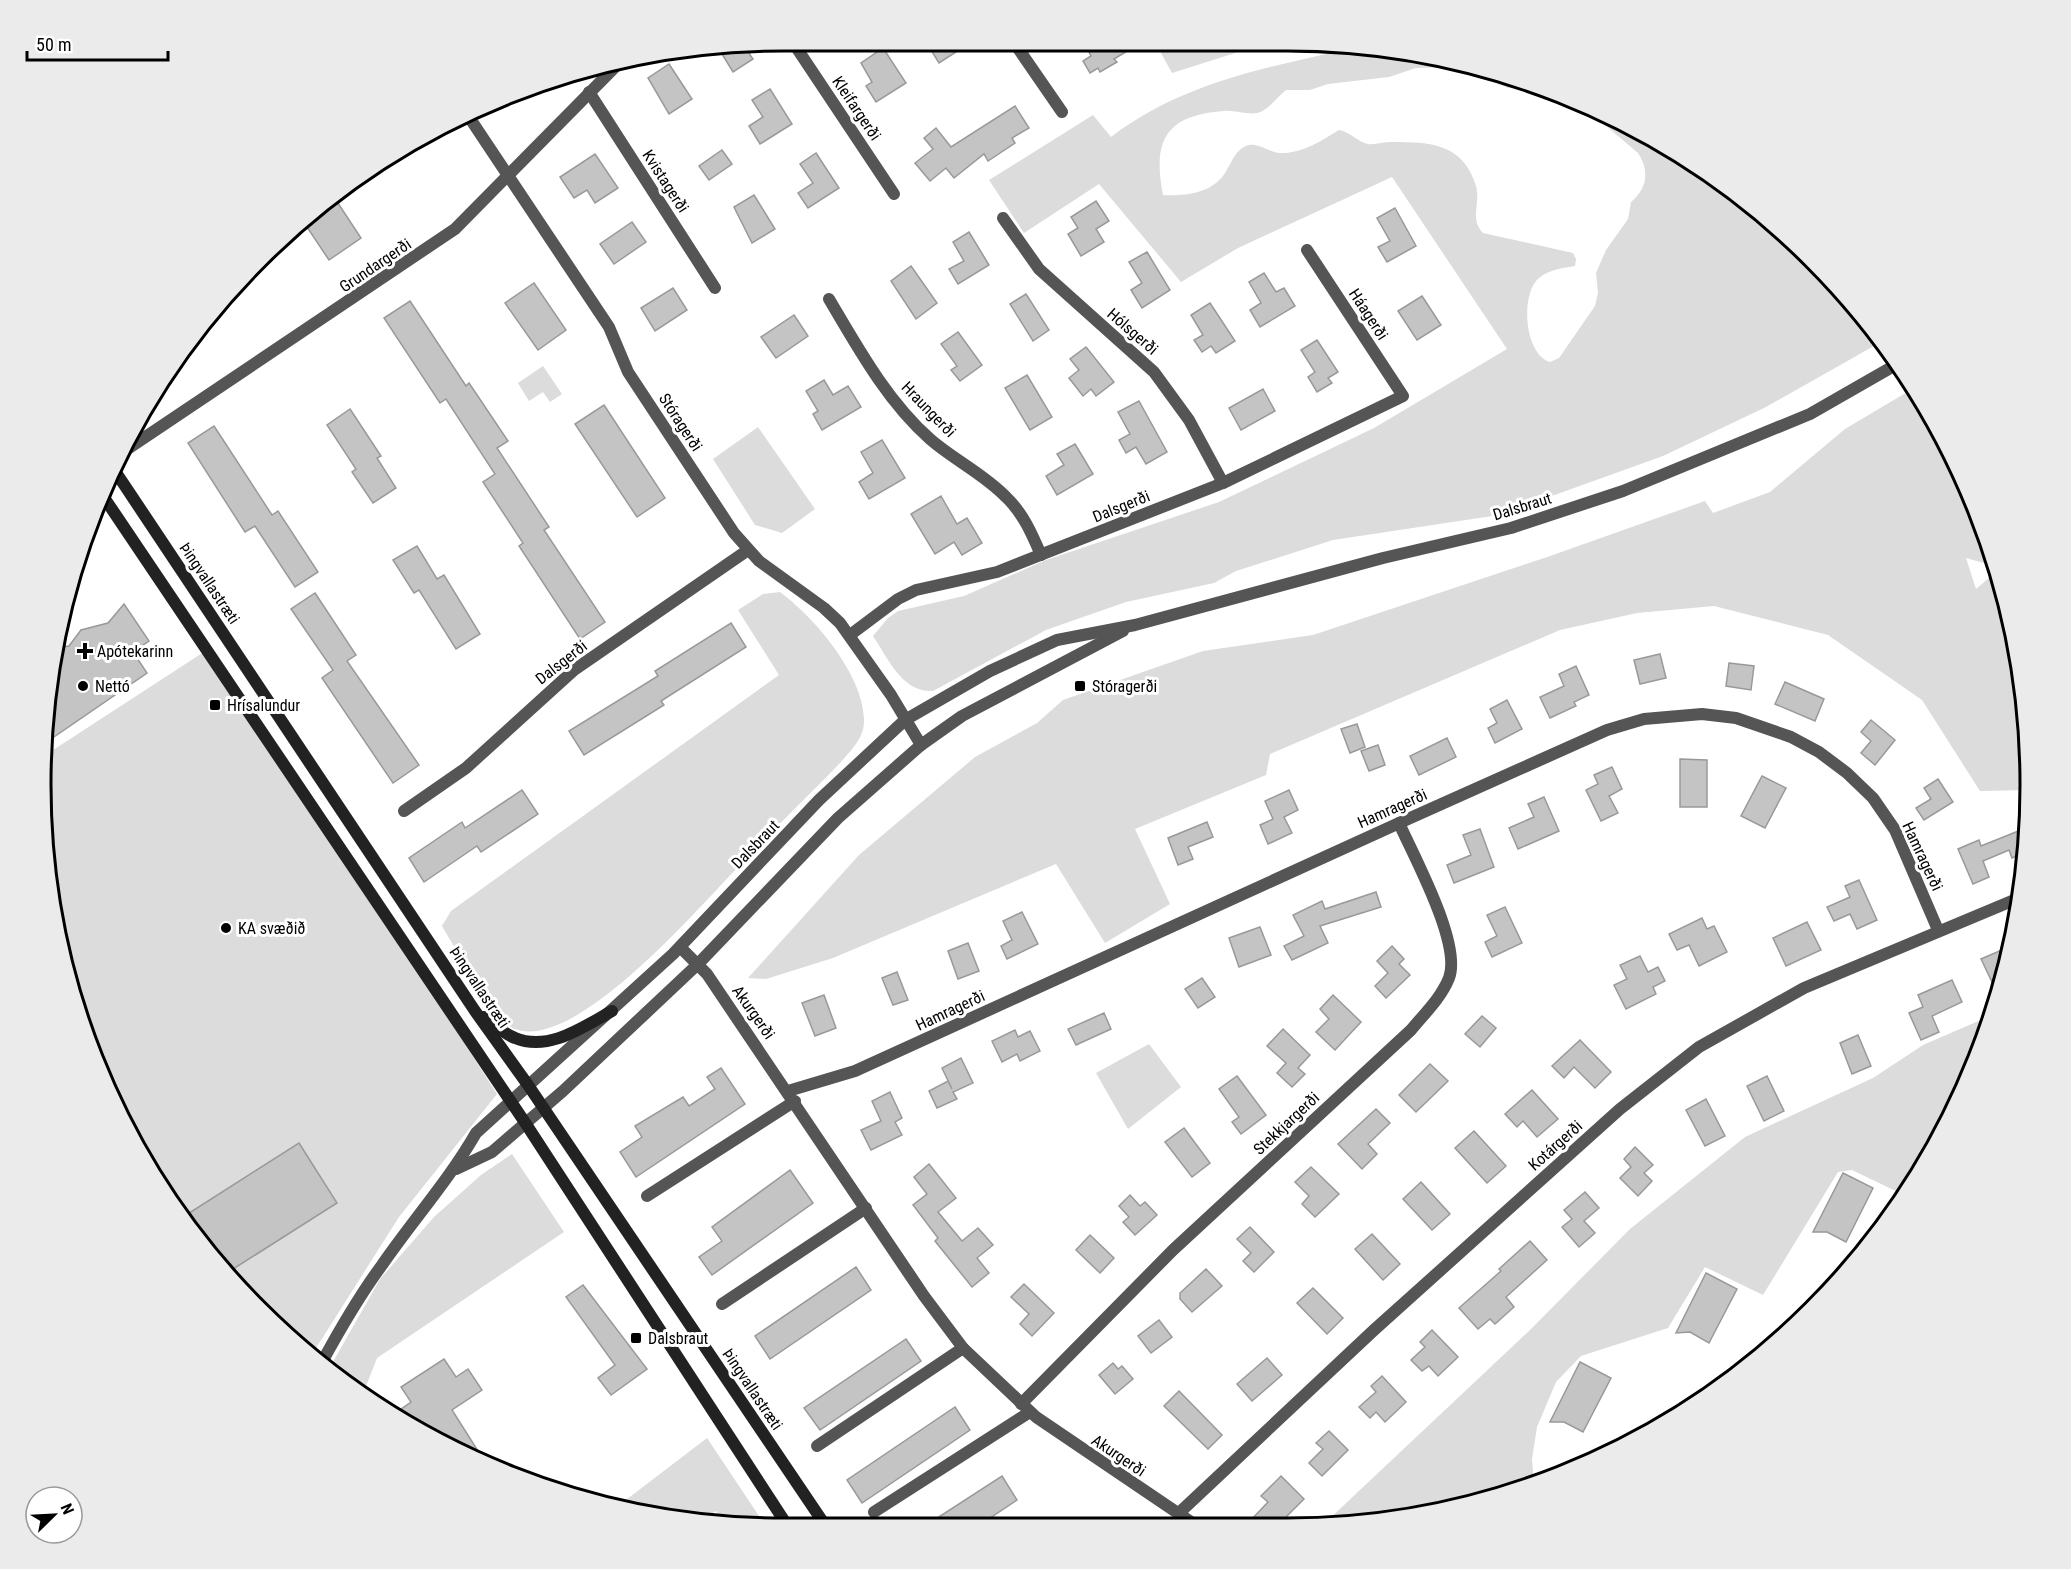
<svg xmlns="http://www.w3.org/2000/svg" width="2071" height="1569" viewBox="0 0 2071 1569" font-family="'Roboto Condensed',sans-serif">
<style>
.green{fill:#dcdcdc}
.building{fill:#c4c4c4;stroke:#999;stroke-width:1.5}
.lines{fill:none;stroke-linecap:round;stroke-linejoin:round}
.minor{stroke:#555;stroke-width:12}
.tertiary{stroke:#555;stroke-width:12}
.secondary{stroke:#222;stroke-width:12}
.poi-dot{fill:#000;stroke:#fff;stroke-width:2}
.labels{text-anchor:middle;stroke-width:6;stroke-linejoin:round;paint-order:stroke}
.street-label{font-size:16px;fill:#000;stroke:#fff}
.poi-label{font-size:16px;fill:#000;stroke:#fff;text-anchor:start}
.rim{fill:none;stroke:#000;stroke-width:3}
</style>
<rect width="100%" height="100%" fill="#fff"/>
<g class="green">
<path d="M1155,42H1270L1172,73Z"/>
<path d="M1361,46L1479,66L1529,85L1508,88L1473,72L1443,67L1416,68L1389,77L1328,84L1310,90H1286C1277,97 1268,111 1257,113C1246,115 1235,110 1224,111C1167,115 1152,139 1163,195C1183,196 1209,194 1223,176C1230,167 1233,153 1244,147C1256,140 1267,152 1279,153C1302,154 1321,141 1339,130C1350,132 1358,142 1368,144C1375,145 1384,142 1391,142C1430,142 1463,143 1476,186C1481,204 1469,218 1483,233L1573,253L1576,259L1575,266C1563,268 1548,270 1539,278C1520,294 1524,354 1550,362L1559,358L1595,306L1598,293L1596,273L1606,250L1628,219L1631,202C1647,189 1650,171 1638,153L1579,103L1615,117L1700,166L1812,258L1881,342L1766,407L1663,456L1499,515L1333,540L1236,571L1214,583L1126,602L1046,630L933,691C902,693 888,658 873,636L888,618L898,611L964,596L1046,560L1219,502L1374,428L1507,349L1392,177L1238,248L1181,282L1099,184L1024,233L989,180L1093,115L1111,137C1186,80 1272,67 1361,46Z"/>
<path d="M543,366L562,394L550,402L543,392L529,401L518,383Z"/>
<path d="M1914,388L1974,499L1994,566L1966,558L1976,589L1996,572L2016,639L2030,790L1980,791L1922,700L1828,635L1714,606L1637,613L1560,630L1270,754L1266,775L1135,829L1170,904L1105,943L1056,864L833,958L766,979L748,978L859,855L975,757L1037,723L1063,700L1203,651L1313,635L1553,555L1705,501L1713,513L1770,492L1845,429Z"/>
<path d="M758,427L815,509L782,533L755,525L713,459Z"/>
<path d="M780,592C814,617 863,674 864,719C865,737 852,749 841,762C807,797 772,831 739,866C700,906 576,1052 515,1029C497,1023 454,946 442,926L451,911L779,675L738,610L763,594Z"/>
<path d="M210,648L497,1094L399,1217L311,1356L294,1344L166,1198L80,1024L42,833L47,754Z"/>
<path d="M1990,1016L1974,1069L1906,1196L1852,1170L1838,1172L1763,1295L1705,1267L1668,1328L1581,1356L1556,1382L1537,1427L1532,1459L1534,1485L1383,1522H1326L1530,1330L1630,1229L1745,1137L1873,1078L1923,1045Z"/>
<path d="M1149,1044L1181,1087L1128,1129L1096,1073Z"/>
<path d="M512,1154L564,1232L377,1358L363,1394L329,1369L380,1279L434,1217L481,1175Z"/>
<path d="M707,1438L763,1522H723L716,1511L699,1522H687L618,1506Z"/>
</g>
<g class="building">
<path d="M944,41H949L956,52L939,63L931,50Z"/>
<path d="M1083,41H1104L1107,47L1116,41H1131L1134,47L1114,59L1117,62L1100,72L1098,68L1090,73L1083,61L1091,56Z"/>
<path d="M739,46H744L753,59L733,72L719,49Z"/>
<path d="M883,48L906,83L876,102L866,86L872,82L861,63Z"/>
<path d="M669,64L692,99L669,114L648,78Z"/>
<path d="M770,89L792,124L760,144L749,126L763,117L752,100Z"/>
<path d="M1015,106L1029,128L1012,138L1015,143L988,161L984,154L954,178L946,168L930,181L915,163L933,149L924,138L936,128L951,147Z"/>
<path d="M722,150L732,164L709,180L699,166Z"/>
<path d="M816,153L839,188L808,208L798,193L813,183L800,164Z"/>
<path d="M595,154L618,188L595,203L587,190L574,198L560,177Z"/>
<path d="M332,194L361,238L329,260L303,221Z"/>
<path d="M754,195L775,229L752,243L734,207Z"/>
<path d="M1096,201L1109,221L1096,229L1104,242L1081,256L1068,234L1078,228L1071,217Z"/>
<path d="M1395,208L1416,246L1387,262L1378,247L1390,241L1377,218Z"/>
<path d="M632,222L646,242L614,264L600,244Z"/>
<path d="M969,232L989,265L958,284L949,269L964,261L953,242Z"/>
<path d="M1147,252L1170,290L1142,308L1131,290L1142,283L1129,262Z"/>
<path d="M911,266L937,303L916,319L891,281Z"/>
<path d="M1264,273L1276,292L1284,288L1295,306L1260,327L1250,310L1261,303L1249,282Z"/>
<path d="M534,283L566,330L538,350L505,303Z"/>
<path d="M673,288L687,310L655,331L641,308Z"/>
<path d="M1026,294L1049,330L1033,341L1010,304Z"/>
<path d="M1422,296L1441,325L1417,340L1398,311Z"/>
<path d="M410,301L466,386L469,383L508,441L497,448L549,527L544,530L605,622L580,639L519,546L523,543L483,482L495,474L446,399L440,403L384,318Z"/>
<path d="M1210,303L1235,341L1216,353L1211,346L1202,352L1194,340L1203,335L1191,315Z"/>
<path d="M794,315L808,336L776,358L761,337Z"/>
<path d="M958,332L982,365L960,381L951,370L957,366L941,344Z"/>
<path d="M1317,340L1338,372L1328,378L1332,383L1317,392L1308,377L1315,372L1301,350Z"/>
<path d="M1086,347L1114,382L1096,396L1091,389L1083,396L1069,378L1079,370L1070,359Z"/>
<path d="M1027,375L1052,417L1030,430L1005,388Z"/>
<path d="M824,380L833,395L848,386L861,407L822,430L813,414L818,411L806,391Z"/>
<path d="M1263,389L1275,411L1241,430L1229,408Z"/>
<path d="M1139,401L1167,452L1146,464L1136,447L1126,453L1119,440L1130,434L1118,412Z"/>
<path d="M604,405L665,498L637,517L575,424Z"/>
<path d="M350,409L381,456L377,458L396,488L373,503L352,472L356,469L327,425Z"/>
<path d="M214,426L272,515L278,511L318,572L295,587L255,526L245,532L188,443Z"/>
<path d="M882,440L905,478L869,499L859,482L873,473L861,452Z"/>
<path d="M1075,444L1093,474L1057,495L1046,476L1064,465L1057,454Z"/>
<path d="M941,496L957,524L967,518L982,543L962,555L954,542L935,554L911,514Z"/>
<path d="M417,546L437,579L444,575L480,634L456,649L419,590L414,593L393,560Z"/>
<path d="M315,593L356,655L347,661L419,765L393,783L322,678L333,670L291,609Z"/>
<path d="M124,604L149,641L133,652L147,673L48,741L54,648L69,646L81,630L108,623Z"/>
<path d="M731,623L746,647L661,701L664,705L584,755L569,731L658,676L655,671Z"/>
<path d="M1660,654L1666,678L1640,684L1634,660Z"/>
<path d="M1729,663L1754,666L1751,690L1726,686Z"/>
<path d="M1576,666L1589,695L1574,702L1576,706L1550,718L1540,697L1564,686L1559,674Z"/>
<path d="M1785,682L1824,699L1815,721L1775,704Z"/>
<path d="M1507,700L1522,729L1495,743L1488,728L1497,723L1490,709Z"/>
<path d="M1871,720L1895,740L1875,765L1861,753L1871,741L1861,732Z"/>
<path d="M1357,724L1365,747L1350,753L1341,729Z"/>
<path d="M1447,738L1456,757L1419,775L1410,756Z"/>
<path d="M1378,745L1385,765L1369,771L1361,751Z"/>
<path d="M1680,759L1707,760V807H1680Z"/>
<path d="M1612,767L1622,789L1609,796L1618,813L1601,821L1586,790L1598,784L1594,775Z"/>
<path d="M1762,776L1786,788L1765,828L1741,816Z"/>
<path d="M1938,779L1953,802L1924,820L1916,808L1931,799L1924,788Z"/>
<path d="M522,790L538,814L481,852L477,846L424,882L409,858L462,822L465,828Z"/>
<path d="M1289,790L1298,810L1284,817L1292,833L1268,844L1260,825L1273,819L1265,801Z"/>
<path d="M1544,797L1559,831L1518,849L1509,828L1534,817L1528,804Z"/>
<path d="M1207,822L1213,837L1188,847L1193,859L1178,865L1168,838Z"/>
<path d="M2026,828L2024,853L2012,858L2009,850L1983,861L1989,877L1973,884L1958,849L1979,840L1981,846Z"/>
<path d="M1480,829L1494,867L1454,883L1447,865L1471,855L1463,835Z"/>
<path d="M1859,880L1877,920L1857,929L1850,914L1834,921L1827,907L1850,897L1845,886Z"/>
<path d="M1376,892L1381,907L1320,926L1328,943L1292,960L1284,946L1304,936L1293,915L1322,901L1325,909Z"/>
<path d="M1505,907L1522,943L1492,957L1485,942L1497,936L1487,915Z"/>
<path d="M1022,912L1038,944L1007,959L1001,946L1012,940L1003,921Z"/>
<path d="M1702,918L1707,929L1714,926L1727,952L1699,966L1689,945L1677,950L1669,934Z"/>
<path d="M1807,922L1821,950L1786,966L1773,938Z"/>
<path d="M1260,927L1271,955L1239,967L1229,938Z"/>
<path d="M968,943L979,971L958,979L948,951Z"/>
<path d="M1392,946L1404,959L1399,964L1410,975L1386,998L1375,986L1388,973L1377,961Z"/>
<path d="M2011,946L2001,978L1992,982L1981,959Z"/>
<path d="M1640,956L1648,972L1658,967L1665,981L1653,987L1656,994L1626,1009L1614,985L1627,979L1620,965Z"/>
<path d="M897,972L908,1000L893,1005L882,978Z"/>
<path d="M1202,978L1215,997L1198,1008L1185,989Z"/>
<path d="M1952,980L1962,1002L1932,1016L1939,1032L1921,1040L1909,1013L1923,1007L1918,995Z"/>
<path d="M824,995L836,1028L815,1036L802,1003Z"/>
<path d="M1333,995L1361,1022L1335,1050L1316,1032L1329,1019L1320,1009Z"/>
<path d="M1104,1013L1111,1029L1076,1045L1068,1029Z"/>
<path d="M1482,1016L1496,1028L1480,1047L1465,1034Z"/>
<path d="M1283,1029L1310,1055L1298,1068L1305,1074L1292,1087L1277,1073L1286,1063L1267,1046Z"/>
<path d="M1015,1030L1018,1037L1030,1031L1040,1051L1020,1061L1017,1054L1002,1062L992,1041Z"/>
<path d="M1858,1035L1871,1066L1852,1074L1840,1043Z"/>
<path d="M1580,1040L1611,1072L1595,1088L1574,1067L1564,1078L1552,1066Z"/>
<path d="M961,1058L973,1083L953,1092L957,1099L937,1108L929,1091L948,1081L952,1089L942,1068Z"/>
<path d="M1430,1064L1448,1081L1416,1112L1399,1095Z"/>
<path d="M721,1068L745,1104L636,1177L620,1152L642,1137L635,1126L683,1097L689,1106L715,1089L707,1077Z"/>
<path d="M1237,1076L1266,1115L1241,1134L1232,1122L1239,1117L1219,1089Z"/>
<path d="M1767,1076L1784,1111L1764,1121L1747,1086Z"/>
<path d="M1532,1090L1558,1119L1537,1137L1523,1121L1517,1127L1505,1114Z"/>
<path d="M890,1092L902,1118L895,1122L902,1135L871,1150L861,1130L881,1121L872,1101Z"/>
<path d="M1706,1099L1725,1136L1705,1146L1686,1110Z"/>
<path d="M1376,1109L1390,1123L1368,1144L1377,1154L1362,1169L1338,1144Z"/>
<path d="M1184,1128L1210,1163L1192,1177L1165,1142Z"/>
<path d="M1474,1131L1506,1166L1487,1183L1455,1148Z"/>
<path d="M299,1143L337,1203L230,1271L183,1217Z"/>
<path d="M1635,1147L1653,1165L1644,1173L1652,1181L1638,1196L1620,1178L1631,1167L1624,1159Z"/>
<path d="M929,1164L956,1198L938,1212L962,1241L978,1228L993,1245L977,1258L989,1273L972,1287L935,1241L938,1238L913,1205L927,1194L914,1177Z"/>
<path d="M1311,1167L1339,1194L1315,1217L1302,1204L1309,1196L1295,1182Z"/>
<path d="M790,1170L813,1203L712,1275L699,1257L722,1241L712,1227Z"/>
<path d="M1843,1173L1873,1188L1846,1242L1827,1232H1813Z"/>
<path d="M1421,1182L1450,1214L1432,1230L1403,1199Z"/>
<path d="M1585,1192L1599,1208L1584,1221L1595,1233L1579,1247L1562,1227L1572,1219L1564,1210Z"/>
<path d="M1130,1195L1140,1206L1145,1202L1157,1215L1135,1235L1123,1222L1129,1217L1119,1206Z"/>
<path d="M1250,1227L1274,1252L1254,1272L1243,1261L1251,1253L1237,1239Z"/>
<path d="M1372,1234L1400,1264L1383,1280L1355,1249Z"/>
<path d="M1090,1235L1114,1258L1100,1273L1076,1250Z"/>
<path d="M1530,1241L1547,1260L1506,1297L1514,1307L1495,1324L1490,1319L1478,1329L1459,1308L1501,1271L1499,1269Z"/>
<path d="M856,1267L871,1290L770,1359L755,1336Z"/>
<path d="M1206,1269L1222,1286L1192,1312L1180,1299V1293Z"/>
<path d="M1706,1273L1737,1289L1709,1343L1690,1332L1676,1333Z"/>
<path d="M1024,1284L1054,1313L1032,1336L1020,1324L1029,1314L1011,1297Z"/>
<path d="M583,1285L647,1369L611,1395L598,1378L615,1365L566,1297Z"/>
<path d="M1313,1288L1343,1318L1327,1334L1297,1303Z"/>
<path d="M1159,1320L1172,1337L1151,1353L1138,1336Z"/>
<path d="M1432,1330L1458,1357L1438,1376L1429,1366L1422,1371L1411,1360L1425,1347L1420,1342Z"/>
<path d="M906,1339L921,1361L820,1430L804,1408Z"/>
<path d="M1267,1358L1282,1375L1252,1401L1237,1384Z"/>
<path d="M444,1359L456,1377L468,1369L482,1390L452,1410L485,1462L412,1429L397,1412L411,1402L401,1387Z"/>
<path d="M1580,1362L1611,1378L1583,1432L1564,1422H1550Z"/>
<path d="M1113,1363L1118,1369L1122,1366L1133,1379L1115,1394L1099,1375Z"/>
<path d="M1382,1376L1406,1402L1385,1422L1376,1412L1370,1418L1359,1407L1376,1392L1371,1386Z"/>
<path d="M1179,1391L1222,1435L1208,1449L1164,1406Z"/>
<path d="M955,1407L970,1430L862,1503L847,1480Z"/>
<path d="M1329,1431L1348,1450L1322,1476L1309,1463L1323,1449L1316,1443Z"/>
<path d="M1002,1476L1017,1500L984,1522H931Z"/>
<path d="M1281,1476L1304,1499L1281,1522H1249L1268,1502L1261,1496Z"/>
</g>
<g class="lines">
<g class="minor">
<path d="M792,41L894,194"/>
<path d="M1013,41L1062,112"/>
<path d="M589,92L715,288"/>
<path d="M469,117L609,327L628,372L734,533L759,561L824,608L840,623L891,695L921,745"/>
<path d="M1003,218L1039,269L1154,372L1189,420L1223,483"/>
<path d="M829,299C858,348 887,401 930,439C954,460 984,474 1006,497C1023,513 1032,534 1041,555"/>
<path d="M117,456L455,229L620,62"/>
<path d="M850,635L898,599L916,590L997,572L1223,483L1403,396L1307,250"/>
<path d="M404,811L466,768L574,670L748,550"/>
<path d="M680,947L707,974L924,1296L963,1348L1036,1417L1191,1522"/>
<path d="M788,1091L855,1071L1408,819L1607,730L1644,719L1702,714L1736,718L1791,737L1819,752L1847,773L1873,798L1895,830L1938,930"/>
<path d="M647,1196L795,1101"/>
<path d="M722,1304L866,1208"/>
<path d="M1021,1404L1173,1250L1411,1030C1425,1013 1441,998 1449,978C1462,944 1414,857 1399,823"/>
<path d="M817,1446L963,1348"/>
<path d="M874,1512L1030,1412"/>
<path d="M1179,1513L1374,1330L1620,1109L1699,1047L1804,988L2019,898"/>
</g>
<g class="tertiary">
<path d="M456,1169L492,1152L563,1091L698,964L838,818L921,745L962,716L1123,631"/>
<path d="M321,1364C340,1329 359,1296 382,1265C413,1220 449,1180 476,1133L673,954L819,800L905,720L990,671L1057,640L1135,625L1383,558L1511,528L1623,491L1810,414L1899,363"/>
</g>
<g class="secondary">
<path d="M113,468L475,1011L528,1085L823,1522"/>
<path d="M103,496L526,1124L785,1522"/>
<path d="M484,1017C493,1024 504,1034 515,1038C549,1052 583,1027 612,1011"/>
</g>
</g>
<g class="poi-dot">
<path d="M82 642h6v6h6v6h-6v6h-6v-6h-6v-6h6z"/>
<circle cx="83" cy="686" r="6"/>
<rect x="1074" y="680" width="12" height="12" rx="3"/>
<rect x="209" y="699" width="12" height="12" rx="3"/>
<circle cx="226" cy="928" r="6"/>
<rect x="630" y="1332" width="12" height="12" rx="3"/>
</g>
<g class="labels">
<g class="street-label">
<text transform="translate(857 108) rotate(56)" y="6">Kleifargerði</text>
<text transform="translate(666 181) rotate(57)" y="6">Kvistagerði</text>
<text transform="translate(375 265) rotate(-34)" y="6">Grundargerði</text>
<text transform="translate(1369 314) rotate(57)" y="6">Háagerði</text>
<text transform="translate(1133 331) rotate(41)" y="6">Hólsgerði</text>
<text transform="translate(929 409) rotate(46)" y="6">Hraungerði</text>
<text transform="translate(681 422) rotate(57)" y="6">Stóragerði</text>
<text transform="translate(1121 506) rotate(-22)" y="6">Dalsgerði</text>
<text transform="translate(1522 506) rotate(-17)" y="6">Dalsbraut</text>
<text transform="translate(210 583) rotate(56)" y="6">Þingvallastræti</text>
<text transform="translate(561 662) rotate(-38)" y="6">Dalsgerði</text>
<text transform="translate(1392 808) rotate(-24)" y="6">Hamragerði</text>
<text transform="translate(755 844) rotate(-46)" y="6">Dalsbraut</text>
<text transform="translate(1923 856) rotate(65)" y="6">Hamragerði</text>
<text transform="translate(480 987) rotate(56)" y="6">Þingvallastræti</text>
<text transform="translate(950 1010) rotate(-25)" y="6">Hamragerði</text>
<text transform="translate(754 1012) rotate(55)" y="6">Akurgerði</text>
<text transform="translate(1286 1123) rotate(-43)" y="6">Stekkjargerði</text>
<text transform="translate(1555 1145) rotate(-42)" y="6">Kotárgerði</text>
<text transform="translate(753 1389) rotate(56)" y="6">Þingvallastræti</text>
<text transform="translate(1119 1455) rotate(34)" y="6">Akurgerði</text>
</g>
<g class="poi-label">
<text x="97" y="657">Apótekarinn</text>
<text x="95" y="692">Nettó</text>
<text x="1092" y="692">Stóragerði</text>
<text x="227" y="711">Hrísalundur</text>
<text x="238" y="934">KA svæðið</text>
<text x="648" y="1344">Dalsbraut</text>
</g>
</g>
<path d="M0 0H2071V1569H0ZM784 51H1287A733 733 0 0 1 2020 784V785A733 733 0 0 1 1287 1518H784A733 733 0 0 1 51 785V784A733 733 0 0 1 784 51Z" fill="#ebebeb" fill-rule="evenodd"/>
<path class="rim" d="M784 51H1287A733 733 0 0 1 2020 784V785A733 733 0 0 1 1287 1518H784A733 733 0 0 1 51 785V784A733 733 0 0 1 784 51Z"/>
<g transform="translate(54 1515) rotate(66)"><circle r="28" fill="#ffffff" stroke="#999999" stroke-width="1.5"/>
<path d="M0-4.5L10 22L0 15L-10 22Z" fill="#000000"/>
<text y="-9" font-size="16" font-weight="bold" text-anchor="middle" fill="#000000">N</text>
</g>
<path d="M27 51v9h141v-9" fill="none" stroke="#000000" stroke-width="3"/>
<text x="36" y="51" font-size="18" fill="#000000" stroke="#ffffff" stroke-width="4.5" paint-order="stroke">50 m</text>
</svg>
